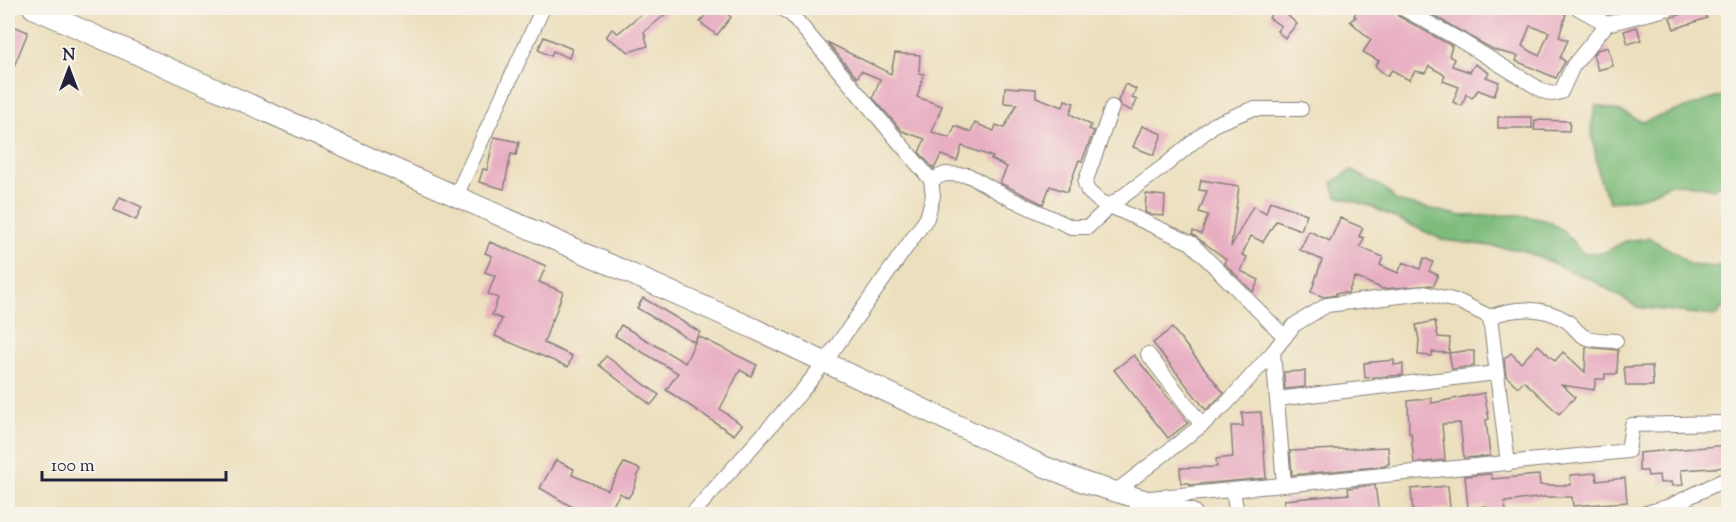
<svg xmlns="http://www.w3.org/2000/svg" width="1736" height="522" viewBox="0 0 1736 522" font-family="'Sorts Mill Goudy',serif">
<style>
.forest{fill:#7ebc7b;stroke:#506f5b;stroke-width:1.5}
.building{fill:#e8afc3;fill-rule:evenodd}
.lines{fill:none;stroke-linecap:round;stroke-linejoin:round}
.minor-casing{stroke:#87807c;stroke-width:16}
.secondary-casing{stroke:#87807c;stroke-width:22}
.minor{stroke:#fff;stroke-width:14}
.secondary{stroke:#fff;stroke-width:20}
</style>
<rect width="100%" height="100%" fill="#f7f3e8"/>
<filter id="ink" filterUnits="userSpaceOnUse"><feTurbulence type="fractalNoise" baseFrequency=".0167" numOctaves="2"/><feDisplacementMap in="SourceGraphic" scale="12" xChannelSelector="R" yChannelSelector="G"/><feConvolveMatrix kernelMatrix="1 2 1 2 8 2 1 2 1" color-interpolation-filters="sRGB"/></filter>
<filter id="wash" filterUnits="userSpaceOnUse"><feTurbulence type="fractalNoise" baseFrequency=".008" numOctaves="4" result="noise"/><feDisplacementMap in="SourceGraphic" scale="24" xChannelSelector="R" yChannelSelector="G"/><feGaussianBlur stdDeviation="1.35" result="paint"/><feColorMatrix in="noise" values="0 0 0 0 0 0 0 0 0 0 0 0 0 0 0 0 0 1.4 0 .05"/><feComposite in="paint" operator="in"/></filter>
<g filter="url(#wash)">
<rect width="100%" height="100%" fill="#ecdfbd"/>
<g class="forest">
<path d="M1728,94V177L1714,189L1697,185L1671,184L1643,197L1610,202L1600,181L1591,128L1596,105L1625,113L1642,122Z"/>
<path d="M1351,170L1387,190L1396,201L1462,216L1520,215L1548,221L1564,231L1582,253H1603L1626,241L1649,238L1676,253L1690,265L1714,267L1728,263V302L1715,316L1637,307L1598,283L1522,250L1443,240L1370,206L1336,196L1332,183Z"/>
</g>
<g id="blocks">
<g class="building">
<path d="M649,8H673L644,32L648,46L629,52L606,37L612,29L618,33Z"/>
<path d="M711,8H727L724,11L731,17L717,35L700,22Z"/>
<path d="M1275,8H1288L1285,13L1297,24L1285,38L1277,31L1281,26L1269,18Z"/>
<path d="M1358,8H1393L1398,16L1452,46L1449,56L1454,59L1452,66L1470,72L1475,64L1489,73L1486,77L1499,82L1494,96L1478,90L1472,98L1466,94L1462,106L1453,102L1459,87L1443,81L1445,75L1429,66L1425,73L1415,71L1409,80L1392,70L1387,76L1375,66L1379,61L1363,52L1371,40L1350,21L1356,17L1354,16Z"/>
<path d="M1420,8H1531L1549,13L1550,9L1566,14L1559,37L1568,40L1560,58L1565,61L1556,78L1516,61L1518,56L1494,50ZM1530,26L1549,32L1539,56L1522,46Z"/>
<path d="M1700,8H1703L1707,18L1674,29L1670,18Z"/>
<path d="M8,24L28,32L8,81Z"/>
<path d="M1637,27L1641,40L1628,44L1624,31Z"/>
<path d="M544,37L572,49L569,58L553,51L551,56L538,50Z"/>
<path d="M827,42L891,74L895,53L920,55L919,73L924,74L917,97L942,106L932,132L950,138L955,126L971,132L975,123L994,131L996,125L1004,128L1017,104L1004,103L1005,87L1036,89V97L1063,107L1065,100L1074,103L1070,114L1091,125L1089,129L1094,131L1082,161L1079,160L1067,192L1050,186L1043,204L1000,183L1007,167L991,159L993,157L962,146L957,161L941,155L934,169L919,152L925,139L902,131L873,98L880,79L861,71L857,78Z"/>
<path d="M1608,47L1613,66L1598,70L1593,55L1597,50Z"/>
<path d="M1125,84L1136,89L1132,98L1137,100L1132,111L1121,106L1118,101Z"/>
<rect x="1498" y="117" width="34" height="11"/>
<path d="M1535,120L1570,121L1569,131L1534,130Z"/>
<path d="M1142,126L1162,134L1154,155L1133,147Z"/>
<path d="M494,137L519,142L516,155L511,154L504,189L479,182L483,169L487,170Z"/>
<path d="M1201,180L1239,186L1231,247L1253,206L1266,213L1270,201L1307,214L1301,230L1276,221L1263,242L1251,236L1242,255L1247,257L1241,271L1259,280L1253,292L1224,263L1226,259L1192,234L1193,231L1201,234L1208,215L1199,212L1207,191L1199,190Z"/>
<path d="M1146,194L1165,196L1164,216L1151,215L1145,212Z"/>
<path d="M120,197L142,207L136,220L114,210Z"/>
<path d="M1340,218L1363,228L1359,236L1364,238L1360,247L1383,257L1380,265L1398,273L1403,262L1420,269L1424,258L1433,262L1429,271L1438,275L1434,285L1383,289L1355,277L1348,293H1336V295L1324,297L1311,292L1322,260L1300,250L1309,231L1330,241Z"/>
<path d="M490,242L546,266L539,282L563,292L553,320L552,319L544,343L572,356L568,367L495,336L502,319L492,315L498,298L488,294L495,276L485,272L492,256L485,253Z"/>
<path d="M643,298L700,332L694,342L637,308Z"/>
<path d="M1435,321L1438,337L1450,338L1449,353L1432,352V356L1418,355L1419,340L1416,325Z"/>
<path d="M621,325L685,363L698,336L757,365L751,376L740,370L720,409L742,425L734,435L666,390L678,373L615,336Z"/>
<path d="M1172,328L1224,393L1206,410L1153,343Z"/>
<path d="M1538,345L1555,361L1563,352L1585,372L1586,347L1618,350L1617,374H1605V379H1596L1594,390L1562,385L1575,397L1559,414L1524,381L1518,387L1506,376L1504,359L1511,353L1521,363Z"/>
<path d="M1464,351H1474V366L1452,369L1449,353Z"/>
<path d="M1134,355L1188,423L1168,438L1114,370Z"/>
<path d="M606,356L659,395L651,405L599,365Z"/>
<path d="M1394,360V365L1403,364V375L1365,378L1364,363Z"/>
<path d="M1652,366L1653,386H1626L1624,367Z"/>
<path d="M1305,371V387L1285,389L1284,372Z"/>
<path d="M1484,393L1489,419L1486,420L1490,456L1464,458L1460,423L1442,424L1445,460L1414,463L1411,433H1409L1408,401L1431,398L1432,403Z"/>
<path d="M1261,412L1266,478L1190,485L1189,483H1181L1180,468L1217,467L1216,459L1233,457L1231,426H1243L1242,413Z"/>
<path d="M1728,445V467L1681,470L1683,485L1672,486L1671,482L1660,483L1659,475L1648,476L1647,471H1639V453Z"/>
<path d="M1388,447L1389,464H1386V466L1292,475L1290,451Z"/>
<path d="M556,460L574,469L572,475L608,490L624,463L640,469L633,491L628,498L620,493L608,514H584L540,488Z"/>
<path d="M1596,473L1597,481L1625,478L1627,502L1573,506L1572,497H1544L1505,502L1506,514L1487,513L1486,506L1468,508L1465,476L1491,474L1492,479L1539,475L1540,485H1571L1570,475Z"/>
<path d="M1375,485L1379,514H1286L1284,500L1349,494L1348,488Z"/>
<path d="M1448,486L1450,508L1413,512L1411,489Z"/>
</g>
</g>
</g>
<g filter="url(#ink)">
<use href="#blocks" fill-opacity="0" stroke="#87807c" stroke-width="1.5"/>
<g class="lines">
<g class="minor-casing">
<g id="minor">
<path d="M1402,8L1458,39L1543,91L1552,94L1561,92L1573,66L1607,24L1670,8"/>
<path d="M1578,8L1607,24"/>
<path d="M1112,107L1085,183L1088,191L1099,201L1191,243L1285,337"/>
<path d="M931,180L945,174L968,175L1007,197L1071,227H1088L1111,205L1163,167L1215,124L1252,109H1301"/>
<path d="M456,196L543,8"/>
<path d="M1490,317C1514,307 1544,306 1567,321C1574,326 1579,336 1588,338C1597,341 1607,340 1616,341"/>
<path d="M1148,354L1202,425"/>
<path d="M1277,399L1496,373"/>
<path d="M1284,484L1273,352L1294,325L1327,305L1424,293L1460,302L1490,317L1508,464"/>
<path d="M1233,491L1237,514"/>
<path d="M1115,492L1202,425L1226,404L1273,352"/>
<path d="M692,514L802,391L825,362L927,218L933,196L931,180L792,15L782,8"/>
<path d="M1134,514L1140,499L1628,451L1632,425L1722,423L1728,424"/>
<path d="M1643,514L1670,506L1728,478"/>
</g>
</g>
<g class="secondary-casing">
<path id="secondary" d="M33,8L755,329L1043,466L1086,483L1192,514"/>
</g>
<use href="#minor" class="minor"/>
<use href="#secondary" class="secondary"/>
</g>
</g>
<rect width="1736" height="522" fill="none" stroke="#f7f3e8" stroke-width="30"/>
<g transform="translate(69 69)" stroke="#f7f3e8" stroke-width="4.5" paint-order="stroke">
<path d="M0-4.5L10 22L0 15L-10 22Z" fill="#22223b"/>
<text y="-9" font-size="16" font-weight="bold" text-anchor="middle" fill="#22223b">N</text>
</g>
<path d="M42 471v9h184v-9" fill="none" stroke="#22223b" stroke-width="3"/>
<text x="51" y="471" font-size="18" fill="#22223b" stroke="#f7f3e8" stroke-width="4.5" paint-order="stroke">100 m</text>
</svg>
